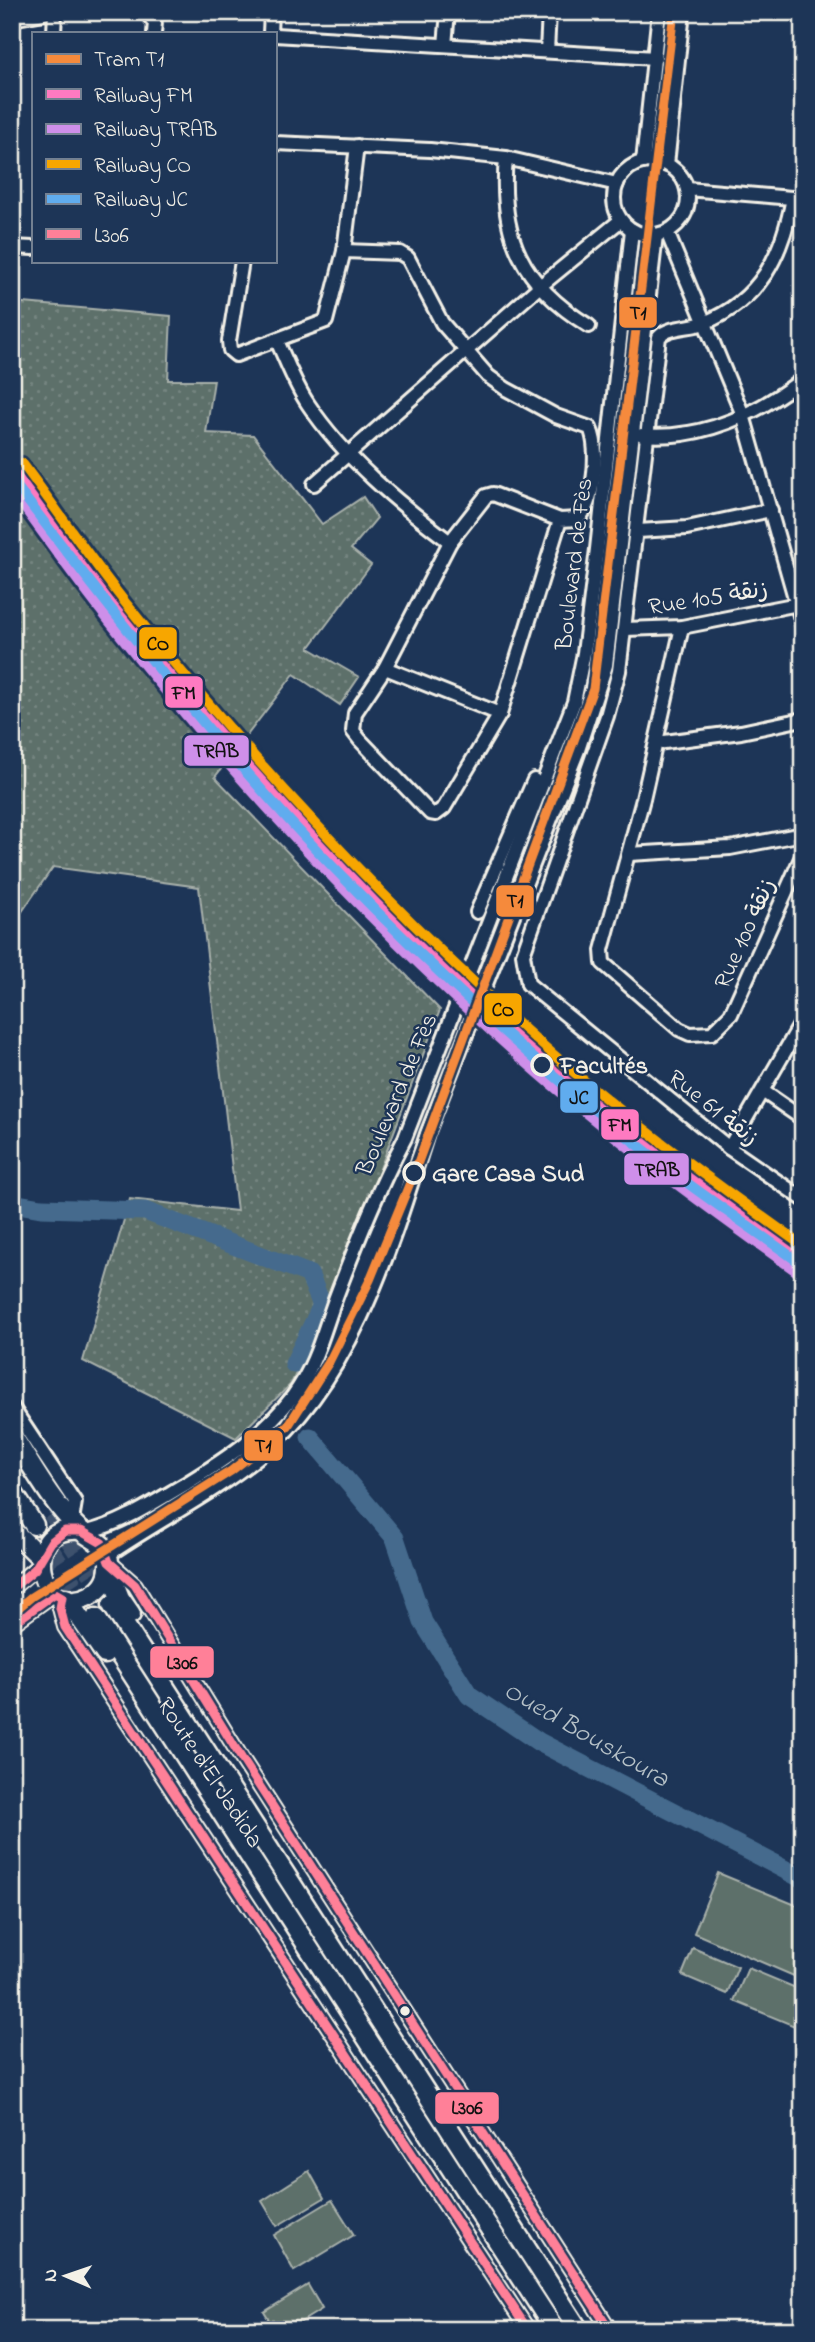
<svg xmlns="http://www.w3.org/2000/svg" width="815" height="2342" viewBox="0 0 815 2342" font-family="'Indie Flower','Playpen Sans Arabic',sans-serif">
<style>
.grass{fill:url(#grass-dots);stroke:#a8b0aa;stroke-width:2}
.park{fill:#5d706b;stroke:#a8b0aa;stroke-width:2}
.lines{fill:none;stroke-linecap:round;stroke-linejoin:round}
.river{stroke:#456b8d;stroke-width:19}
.highway-tunnel{stroke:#3d516d;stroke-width:18;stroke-dasharray:18 9;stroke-linecap:butt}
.minor-casing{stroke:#f4f1e8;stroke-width:18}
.highway-casing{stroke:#f4f1e8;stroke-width:23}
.minor{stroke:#1d3557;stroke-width:12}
.highway{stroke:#1d3557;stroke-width:18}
.bus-1-casing{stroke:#1d3557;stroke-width:14}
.bus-1{stroke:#ff8098;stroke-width:9}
.rail-1-casing{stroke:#1d3557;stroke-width:16}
.rail-2-casing{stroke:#1d3557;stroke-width:16}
.rail-3-casing{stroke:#1d3557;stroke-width:16}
.rail-4-casing{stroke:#1d3557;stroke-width:16}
.rail-1{stroke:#fe7ac1;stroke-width:10}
.rail-2{stroke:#ce8fe9;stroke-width:10}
.rail-3{stroke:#f7a600;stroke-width:10}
.rail-4{stroke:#60acee;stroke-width:10}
.tram-1-casing{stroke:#1d3557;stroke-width:14}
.tram-1{stroke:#f58a3c;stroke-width:9}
.stop-dot{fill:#1d3557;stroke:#f4f1e8;stroke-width:3.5}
.bus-dot{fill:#f4f1e8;stroke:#1d3557;stroke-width:2.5}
.labels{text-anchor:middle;stroke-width:5;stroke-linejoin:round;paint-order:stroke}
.street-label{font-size:24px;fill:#f4f1e8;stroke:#1d3557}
.stop-label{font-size:24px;font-weight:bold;fill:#f4f1e8;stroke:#1d3557;text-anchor:start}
.water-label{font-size:26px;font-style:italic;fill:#b7c2c8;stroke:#1d3557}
.line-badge{stroke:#1d3557;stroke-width:2.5}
.pale-badge-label{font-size:19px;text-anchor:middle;font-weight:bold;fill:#111}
</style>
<defs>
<pattern id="grass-dots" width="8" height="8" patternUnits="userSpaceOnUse" patternTransform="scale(1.75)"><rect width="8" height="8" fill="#5d706b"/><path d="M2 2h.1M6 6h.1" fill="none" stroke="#758580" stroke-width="1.8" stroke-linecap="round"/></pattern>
</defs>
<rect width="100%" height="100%" fill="#1d3557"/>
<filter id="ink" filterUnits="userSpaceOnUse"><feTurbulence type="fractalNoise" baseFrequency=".0143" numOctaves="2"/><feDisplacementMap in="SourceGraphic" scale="14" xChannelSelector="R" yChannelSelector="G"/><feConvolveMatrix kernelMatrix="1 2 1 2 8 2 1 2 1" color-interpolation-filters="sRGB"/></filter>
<g filter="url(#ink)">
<path class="grass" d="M12,302L171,316L168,380H214L206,433L253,435L322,524L363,497L377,518L351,549L371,565L309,648L359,677L340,705L294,674L215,777L440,1010L330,1301L291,1384L236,1438L83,1361L130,1199L237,1211L199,887L53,867L12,926Z"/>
<g class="park">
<path d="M718,1873L803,1908V1980L694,1933Z"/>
<path d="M693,1948L738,1967L727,1994L682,1975Z"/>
<path d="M748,1968L803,1991V2013L797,2027L734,2001Z"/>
<path d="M309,2171L324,2198L277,2226L262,2201Z"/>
<path d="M332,2200L354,2235L294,2271L274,2235Z"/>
<path d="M308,2285L322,2309L288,2330H275L264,2312Z"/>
</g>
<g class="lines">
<g class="river">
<path d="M12,1203L41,1208L145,1211L309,1274L322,1305L294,1364"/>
<path d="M310,1437L395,1538L423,1622L469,1695L539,1742L803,1879"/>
</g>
<g class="highway-tunnel">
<path d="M52,1514L112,1605"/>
<path d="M34,1525L96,1618"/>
</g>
<g class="minor-casing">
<g id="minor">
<path d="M146,12L155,23L154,33"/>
<path d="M12,19L49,12"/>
<path d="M54,33L55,12"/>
<path d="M270,33L271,12"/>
<path d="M275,35L655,58"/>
<path d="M445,45L448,12"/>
<path d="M547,51L549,12"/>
<path d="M275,143L430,150L506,158L617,184"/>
<path d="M506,158C499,236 522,285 589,326"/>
<circle cx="651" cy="198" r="37"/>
<path d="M643,162L659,12"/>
<path d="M667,165L683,12"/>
<path d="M687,189L803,199"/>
<path d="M793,198C782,255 761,300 704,323C690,328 669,326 659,337L619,671L607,716L523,954L528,984L729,1148L803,1199"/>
<path d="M667,232L743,415L803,626"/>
<path d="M12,247L33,248"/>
<path d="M344,251L400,253L408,258L442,323L488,376L506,389L556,416L590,428C600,449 594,503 578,519L560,520L493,494L486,496L450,542L385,668L355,713L353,731L360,740L430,813L436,814L444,808L500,714L560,520"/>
<path d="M242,261L229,341L230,350L236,355L326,321L344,251L357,146"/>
<path d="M277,341C287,362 295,385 308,404C344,458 398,503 450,542"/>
<path d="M642,435C701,440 757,414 803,379"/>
<path d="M314,484L539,287L621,220"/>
<path d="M638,531L687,528L771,510"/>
<path d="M682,627L643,799L602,950L603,963L679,1029L690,1034L712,1033L731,1014L803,854"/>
<path d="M625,629L682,627L798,604"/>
<path d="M385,668L500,714"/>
<path d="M657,743L741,732L803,719"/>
<path d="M629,854L730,848L803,834"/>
<path d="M477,912L534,780"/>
<path d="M764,1092L803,1119"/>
<path d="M729,1148L803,1020"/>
<path d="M12,1407L75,1502L72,1520"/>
<path d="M87,1532C122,1524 156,1501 187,1483C226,1459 265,1433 293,1396C318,1362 324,1327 339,1289C359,1237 379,1187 405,1138L574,702L584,653L597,549L632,230"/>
<path d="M108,1555C157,1521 213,1494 259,1456C353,1381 392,1244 427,1134L578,750L606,665L656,235"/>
<path d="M109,1562L135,1585L242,1759L610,2330"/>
<path d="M12,1588L40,1564"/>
<path d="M62,1597L60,1608L65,1627L528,2330"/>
<path d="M12,1624L55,1593"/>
</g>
</g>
<g class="highway-casing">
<g id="highway">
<path d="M12,1435C32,1466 51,1502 78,1528C91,1541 110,1541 109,1566C109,1579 101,1590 89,1596C38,1621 17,1525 80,1530"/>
<path d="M12,1491L34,1525"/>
<path d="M12,1530L41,1558"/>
<path d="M109,1570L120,1598L131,1614"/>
<path d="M66,1598L105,1654"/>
<path d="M112,1605L579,2330"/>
<path d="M96,1618L555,2330"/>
</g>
</g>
<use href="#minor" class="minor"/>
<use href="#highway" class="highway"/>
<g class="bus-1-casing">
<g id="bus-1">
<path d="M12,1588L35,1569L51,1542L65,1531H81L102,1543L109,1562L135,1585L242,1759L610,2330"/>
<path d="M12,1624L55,1593L62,1597L60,1608L65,1627L528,2330"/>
</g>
</g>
<use href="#bus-1" class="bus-1"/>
<g class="rail-1-casing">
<path id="rail-1" d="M12,470C48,519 82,569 120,615C246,770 381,918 530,1050C617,1126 709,1194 803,1261"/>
</g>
<g class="rail-2-casing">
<path id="rail-2" d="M12,491C44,534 75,579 109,621C232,777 373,927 522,1059C609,1136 702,1204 796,1271"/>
</g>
<g class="rail-3-casing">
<path id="rail-3" d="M22,463C57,510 91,560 128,606C252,762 389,908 538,1041C621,1115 712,1181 803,1246"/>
</g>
<g class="rail-4-casing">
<path id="rail-4" d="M12,480C114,615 218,748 335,869C437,974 554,1081 670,1170C713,1203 759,1233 803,1265"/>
</g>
<use href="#rail-1" class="rail-1"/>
<use href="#rail-2" class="rail-2"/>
<use href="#rail-3" class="rail-3"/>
<use href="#rail-4" class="rail-4"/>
<g class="tram-1-casing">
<path id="tram-1" d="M12,1613L31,1597L231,1471L288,1426L329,1362L370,1280L414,1173L593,689L674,12"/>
</g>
<use href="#tram-1" class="tram-1"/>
</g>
</g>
<g class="stop-dot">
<circle cx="542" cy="1065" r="10"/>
<circle cx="414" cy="1173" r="10"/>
</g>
<circle class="bus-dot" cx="405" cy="2011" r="6"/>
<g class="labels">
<g class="street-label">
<text transform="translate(573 564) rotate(-83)" y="8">Boulevard de Fès</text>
<text transform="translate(708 597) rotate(-9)" y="8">Rue 105 زنقة</text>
<text transform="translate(744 933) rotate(-66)" y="8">Rue 100 زنقة</text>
<text transform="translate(396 1094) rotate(-67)" y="8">Boulevard de Fès</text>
<text transform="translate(714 1107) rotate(38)" y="8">Rue 61 زنقة</text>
<text transform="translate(211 1772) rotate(57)" y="8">Route d'El Jadida</text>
</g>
<g class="stop-label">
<text x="560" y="1073">Facultés</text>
<text x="432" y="1181">Gare Casa Sud</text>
</g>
<g class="water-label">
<text transform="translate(587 1733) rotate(30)" y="9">Oued Bouskoura</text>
</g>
</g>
<g class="line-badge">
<rect x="618" y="296" width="40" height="33" rx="7" fill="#f58a3c"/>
<rect x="138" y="626" width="40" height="34" rx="7" fill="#f7a600"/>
<rect x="164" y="675" width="40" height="34" rx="7" fill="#fe7ac1"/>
<rect x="183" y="734" width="67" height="33" rx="7" fill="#ce8fe9"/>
<rect x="495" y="884" width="40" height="34" rx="7" fill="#f58a3c"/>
<rect x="483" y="992" width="40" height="34" rx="7" fill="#f7a600"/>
<rect x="559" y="1080" width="40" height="34" rx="7" fill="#60acee"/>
<rect x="600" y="1108" width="40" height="33" rx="7" fill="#fe7ac1"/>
<rect x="623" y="1152" width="67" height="34" rx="7" fill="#ce8fe9"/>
<rect x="243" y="1429" width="41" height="33" rx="7" fill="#f58a3c"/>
<rect x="149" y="1645" width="66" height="34" rx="7" fill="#ff8098"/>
<rect x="434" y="2091" width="66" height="34" rx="7" fill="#ff8098"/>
</g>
<g class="pale-badge-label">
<text x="638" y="319">T1</text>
<text x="158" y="650">CO</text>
<text x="184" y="699">FM</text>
<text x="216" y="757">TRAB</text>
<text x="515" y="907">T1</text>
<text x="503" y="1016">CO</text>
<text x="579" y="1104">JC</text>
<text x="620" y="1131">FM</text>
<text x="657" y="1176">TRAB</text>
<text x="263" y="1452">T1</text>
<text x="182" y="1669">L306</text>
<text x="467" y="2114">L306</text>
</g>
<rect width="815" height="2342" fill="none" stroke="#1d3557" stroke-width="42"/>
<rect x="21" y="21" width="773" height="2300" fill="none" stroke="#f4f1e8" stroke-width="2.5" filter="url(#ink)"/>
<rect x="32" y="32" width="245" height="231" fill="#1d3557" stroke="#738091" stroke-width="2"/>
<rect x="46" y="54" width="35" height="10" fill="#f58a3c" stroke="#738091" stroke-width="2"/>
<text x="94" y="66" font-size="21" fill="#f4f1e8">Tram T1</text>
<rect x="46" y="89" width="35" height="10" fill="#fe7ac1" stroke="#738091" stroke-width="2"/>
<text x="94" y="102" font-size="21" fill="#f4f1e8">Railway FM</text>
<rect x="46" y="124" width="35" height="10" fill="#ce8fe9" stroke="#738091" stroke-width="2"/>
<text x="94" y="136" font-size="21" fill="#f4f1e8">Railway TRAB</text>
<rect x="46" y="159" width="35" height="10" fill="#f7a600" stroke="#738091" stroke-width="2"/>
<text x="94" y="172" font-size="21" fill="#f4f1e8">Railway CO</text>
<rect x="46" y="194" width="35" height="10" fill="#60acee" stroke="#738091" stroke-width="2"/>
<text x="94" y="206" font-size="21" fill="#f4f1e8">Railway JC</text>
<rect x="46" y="229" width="35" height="10" fill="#ff8098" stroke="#738091" stroke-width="2"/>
<text x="94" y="242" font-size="21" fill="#f4f1e8">L306</text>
<g transform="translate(66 2276) rotate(272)" stroke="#1d3557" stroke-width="5" paint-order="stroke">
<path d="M0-5L12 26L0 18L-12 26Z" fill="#f4f1e8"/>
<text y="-10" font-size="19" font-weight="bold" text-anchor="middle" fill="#f4f1e8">N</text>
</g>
</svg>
